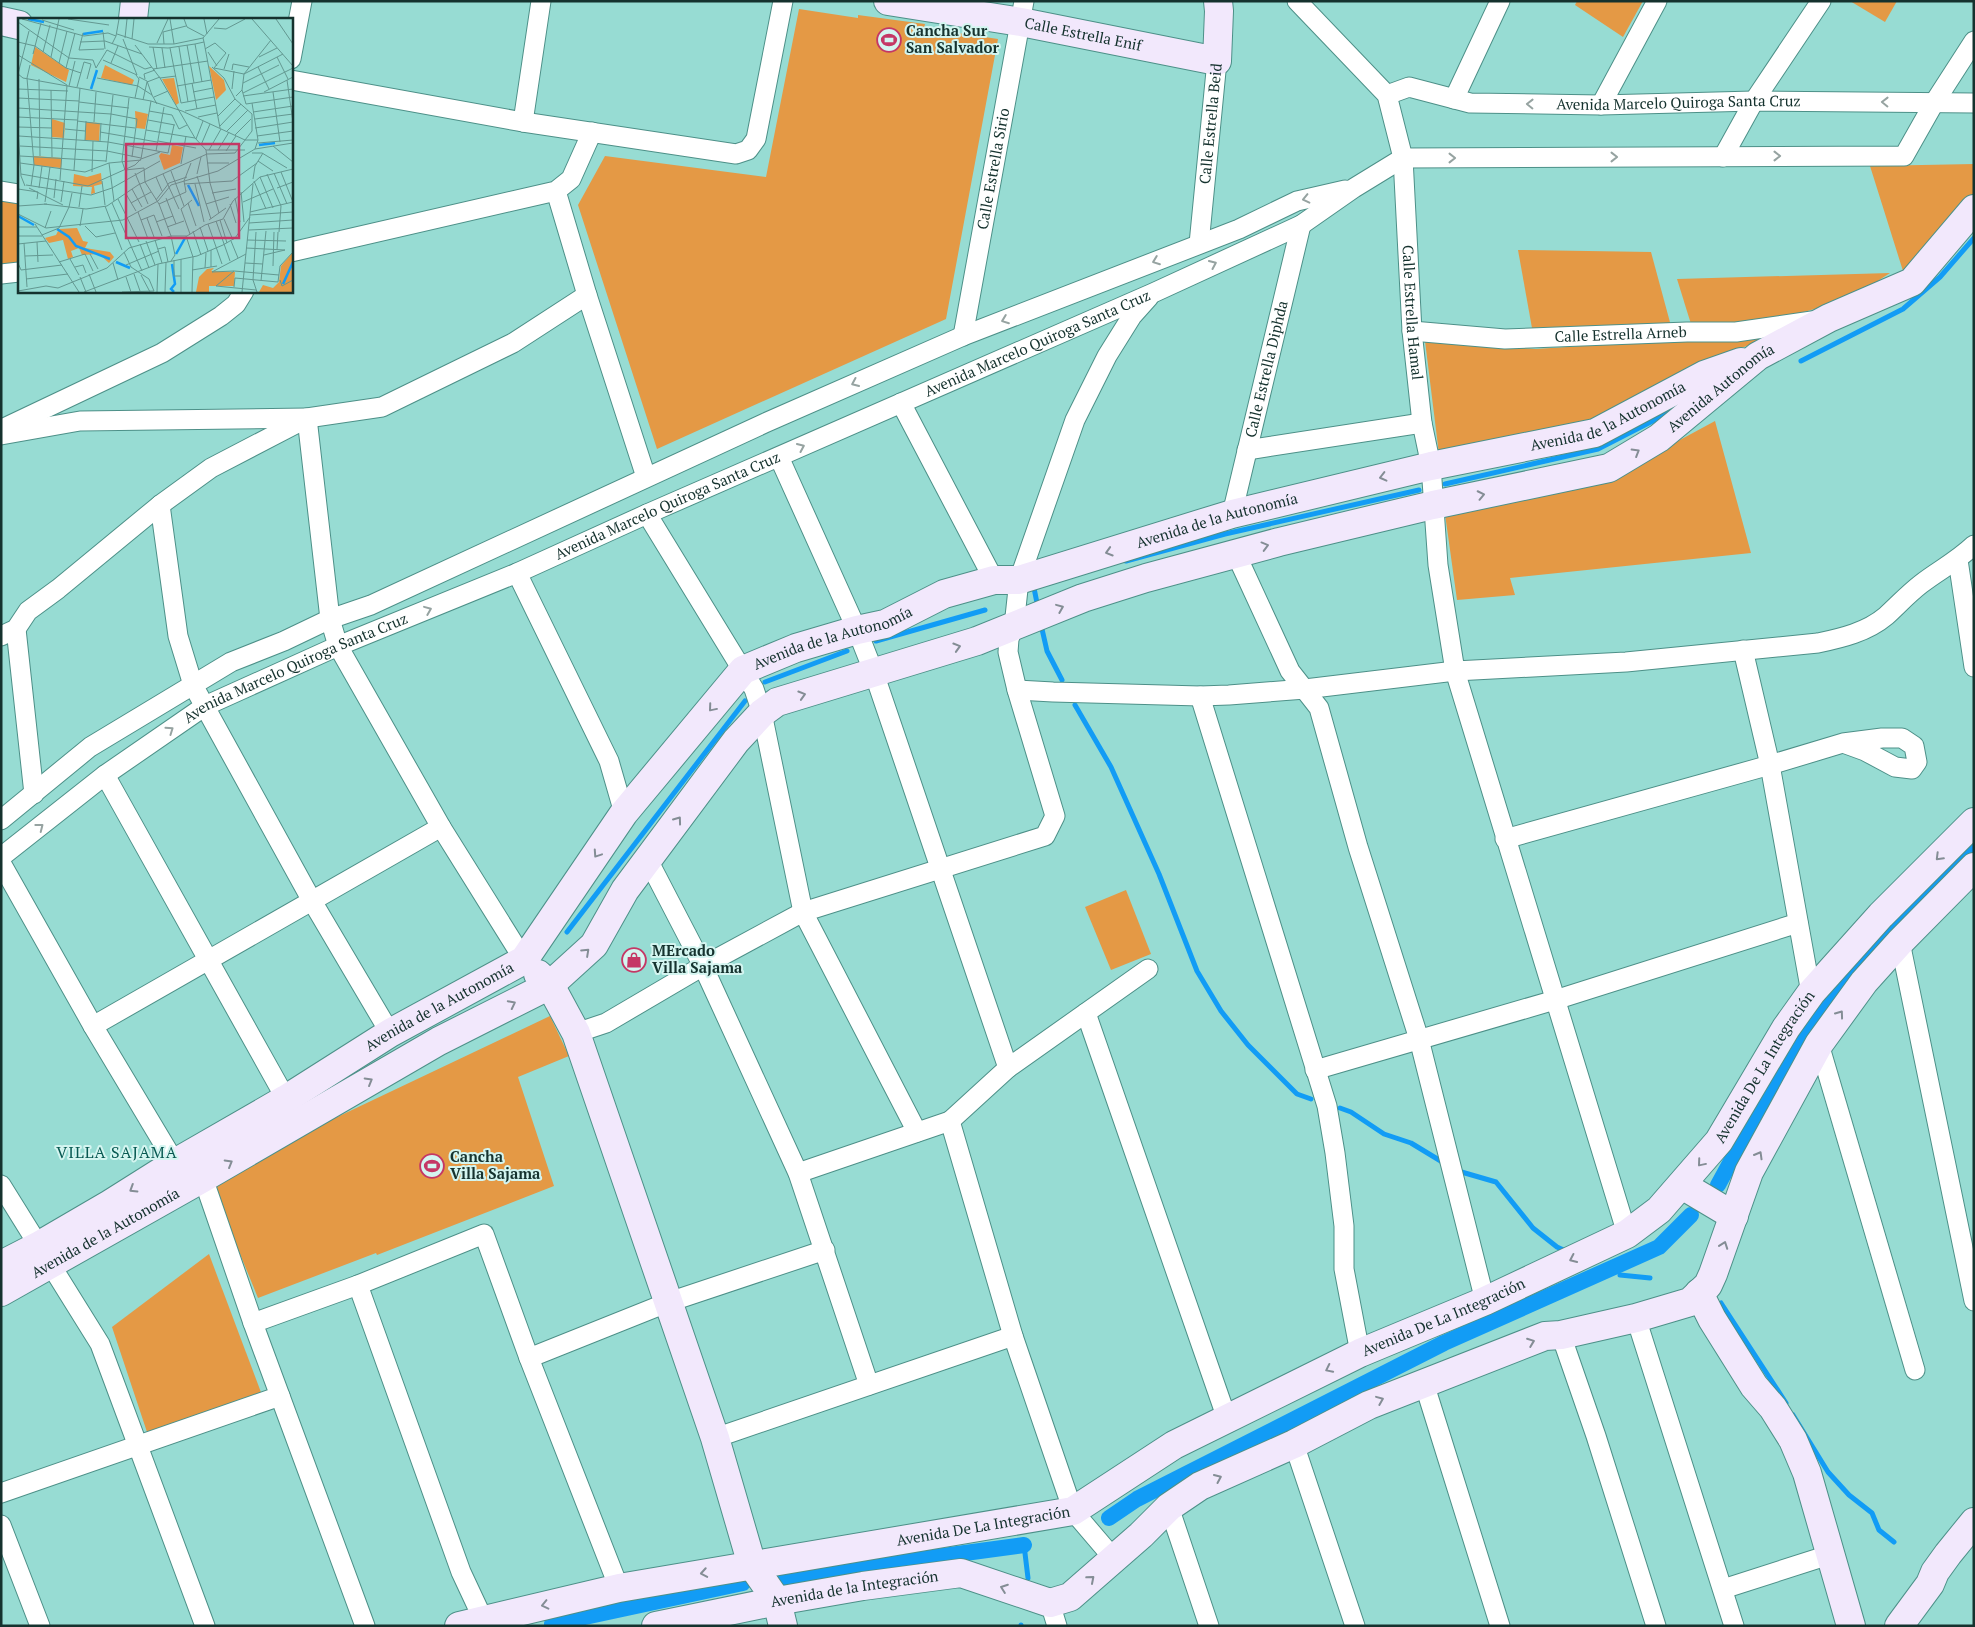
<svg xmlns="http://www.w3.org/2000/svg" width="1975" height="1627" viewBox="0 0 1975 1627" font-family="'PT Serif',serif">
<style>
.green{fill:#e49945}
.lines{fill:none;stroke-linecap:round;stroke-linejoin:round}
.stream{stroke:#129cf5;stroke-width:5}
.canal{stroke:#129cf5;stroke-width:16}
.street-casing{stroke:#4d9088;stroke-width:21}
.secondary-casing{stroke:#4d9088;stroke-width:30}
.street{stroke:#fff;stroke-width:19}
.secondary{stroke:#f2e8fc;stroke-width:28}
.oneway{stroke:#96a3a1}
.oneway2{stroke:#848d95}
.labels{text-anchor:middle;stroke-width:4;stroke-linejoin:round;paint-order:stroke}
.poi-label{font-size:15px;font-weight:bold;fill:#15322e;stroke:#d4f5f0;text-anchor:start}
.street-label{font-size:15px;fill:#15322e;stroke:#d4f5f0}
.neighbourhood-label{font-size:16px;letter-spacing:1px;fill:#075851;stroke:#d4f5f0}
.inset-river{fill:none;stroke:#129cf5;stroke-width:2.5}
.inset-road{fill:none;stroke:#639891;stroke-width:1}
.view{fill:#c53765;fill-opacity:0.15;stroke:#c53765;stroke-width:2.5}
.inset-edge{fill:none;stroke:#15322e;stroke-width:2.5}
</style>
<rect width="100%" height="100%" fill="#97dcd3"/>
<g class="green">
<path d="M1577,1H1643L1623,37L1575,5Z"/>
<path d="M1850,1H1897L1885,22Z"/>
<path d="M799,9L858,18V15L925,24L924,28L998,39L946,319L657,449L578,205L605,156L766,177Z"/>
<path d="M1974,164V198L1966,201L1903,271L1870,166Z"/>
<path d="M1,197L19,201V264L1,266Z"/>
<path d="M1518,250L1651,252L1671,326L1532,328Z"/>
<path d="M1890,273L1850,299L1775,320L1691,324L1677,279Z"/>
<path d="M1781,333L1728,353L1586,422L1439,454L1425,341L1536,349Z"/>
<path d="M1715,421L1751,553L1510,578L1515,595L1457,600L1445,514L1606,480Z"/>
<path d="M1126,890L1151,954L1111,970L1085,907Z"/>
<path d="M550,1016L569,1056L518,1077L554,1186L377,1255L376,1253L258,1298L209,1178Z"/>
<path d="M209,1254L262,1395L148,1435L112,1327Z"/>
</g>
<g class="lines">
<g class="stream">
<path d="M1801,361L1903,309L1940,277L1974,238"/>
<path d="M1445,484L1598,449L1674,410"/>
<path d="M1126,561L1225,534L1419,490"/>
<path d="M1034,588L1037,603"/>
<path d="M1042,629L1047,651L1062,680"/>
<path d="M876,641L985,610"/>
<path d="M765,682L847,651"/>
<path d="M1075,705L1111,767L1159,874L1197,971L1221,1011L1248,1045L1297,1094L1311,1099"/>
<path d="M567,932L745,701"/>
<path d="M1340,1108L1351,1112L1384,1134L1411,1143L1444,1163"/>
<path d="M1458,1171L1496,1182L1533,1228L1557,1247L1568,1252"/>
<path d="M1620,1275L1650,1278"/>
<path d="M1721,1303L1786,1403"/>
<path d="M1793,1415L1828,1472L1849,1495L1872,1513L1879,1530L1894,1542"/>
<path d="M1024,1545L1028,1578"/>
<path d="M1021,1625V1626"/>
</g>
<g class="canal">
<path d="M1718,1185L1787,1059L1837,992L1903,916L1974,847"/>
<path d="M1109,1518L1137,1499L1444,1343L1659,1247L1691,1215"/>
<path d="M764,1580L1024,1545"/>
<path d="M552,1624L743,1583"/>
</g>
<g class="street-casing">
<g id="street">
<path id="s1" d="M1297,1L1387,95L1403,158L1412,331L1422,423L1431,466L1438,565L1455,671L1627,1234"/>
<path d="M291,59L302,1"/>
<path d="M291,80L523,122L736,154L748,150L756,139L783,1"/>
<path id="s2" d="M1387,95L1409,87L1470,103L1601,105L1754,101L1974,103"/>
<path d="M1454,99L1500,1"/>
<path d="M1601,105L1657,1"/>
<path d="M523,122L541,1"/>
<path d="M1723,157L1754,101L1821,1"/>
<path d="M1,191L19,194"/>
<path d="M556,191L587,295L646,477"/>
<path id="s3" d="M1199,244L1217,61"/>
<path d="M291,252L556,191L571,179L592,132"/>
<path d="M1,274L19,272"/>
<path id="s4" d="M1412,331L1505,339L1687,332H1736L1812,321"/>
<path id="s5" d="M963,336L1024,1"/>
<path d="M901,403L994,580"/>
<path d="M2,429L162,353L221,316L236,304L244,291"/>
<path d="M1,435L80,421L307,418L330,619L338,646L441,827L524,960"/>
<path d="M1247,450L1422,423"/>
<path d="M779,457L857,630L874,673L1008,1068"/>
<path d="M160,505L178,636L193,685L312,901L390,1033"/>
<path d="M647,514L754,689L762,713L803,912L917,1132"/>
<path id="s6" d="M1232,514L1301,225"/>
<path d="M1236,554L1290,671L1319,708L1358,847L1419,1039L1485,1301"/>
<path d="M1958,560L1974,667"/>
<path d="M517,573L609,761L624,813"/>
<path d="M16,629L34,794"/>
<path d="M1,636L16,629L28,611L58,589L160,505L211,468L307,418L382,407L513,343L587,295"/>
<path d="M1743,650L1770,765L1811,993"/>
<path d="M1017,690L1053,692L1200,696L1229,695L1305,689L1455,671L1626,662L1818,643C1842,638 1867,632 1886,616C1898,605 1908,594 1921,584C1939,570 1956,562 1974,545"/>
<path d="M1200,696L1327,1106L1335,1153L1344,1226V1269L1360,1353"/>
<path d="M105,775L286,1099"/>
<path d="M1,820L90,747L231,662L284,641L330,619L371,605L765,423L963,336L1239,229L1297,201L1345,190"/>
<path d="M1505,839L1770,765L1843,743L1882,738H1902L1914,746L1917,762L1912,769L1895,767L1865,751L1843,743"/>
<path id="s7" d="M1,857L105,775L205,706L338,646L517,573L647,514L1153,293L1301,225L1354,188L1403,158L1904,156L1934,103L1974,41"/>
<path d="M648,860L703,966L798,1173L869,1385"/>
<path d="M1,863L93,1026L175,1163"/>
<path d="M1900,942L1974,1301"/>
<path d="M1086,1013L1227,1419"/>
<path d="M93,1026L441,827"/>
<path d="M576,1033L606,1023L703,966L803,912L1045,836L1055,816L1017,690L1008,652L1009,639L1014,626L1019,580L1075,420L1107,356L1132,316L1149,297"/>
<path d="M1819,1044L1915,1370"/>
<path d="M1315,1070L1555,1000L1798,923"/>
<path d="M798,1173L950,1121"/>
<path d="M203,1178L253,1323L365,1626"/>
<path d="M1,1185L100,1344L205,1626"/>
<path d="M358,1285L461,1572L483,1619"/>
<path d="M1636,1318L1734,1626"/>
<path d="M253,1323L358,1285L484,1234L529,1358L619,1588"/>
<path d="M1561,1335L1596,1436L1656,1626"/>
<path d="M529,1358L669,1302L825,1250"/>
<path d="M1424,1383L1500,1626"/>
<path d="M715,1438L1013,1336"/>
<path d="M1294,1444L1355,1626"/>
<path d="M1,1493L280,1396"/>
<path d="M1169,1507L1209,1626"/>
<path d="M1,1525L40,1626"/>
<path d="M1114,1559L1073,1511L1013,1336L950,1121L1008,1068L1148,969"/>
<path d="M1723,1589L1832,1554"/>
<path d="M1050,1603L1057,1626"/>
</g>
</g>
<g class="secondary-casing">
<g id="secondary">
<path id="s8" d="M888,1L1021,22L1217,61L1219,11L1218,1"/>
<path d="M133,19L135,1"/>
<path d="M1,21L19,25"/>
<path d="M538,974L550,985L576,1033L715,1438L752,1565L777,1601L783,1626"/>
<path d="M1682,1185L1734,1216"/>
<path id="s9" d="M1,1265L38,1246L110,1204L175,1163L286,1099L390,1033L524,960L624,813L743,670L796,648L857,630L885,624L944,594L994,580H1019L1232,514L1431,466L1595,433L1704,375L1741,362"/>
<path id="s10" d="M1,1292L203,1178L439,1041L550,985L594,945L625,890L736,741L762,713L777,702L977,641L1083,598L1146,578L1279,542L1433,505L1609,468L1659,438L1758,356L1829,318L1912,282L1974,209"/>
<path d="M1699,1293L1712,1319L1754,1386L1773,1408L1793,1440L1807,1473L1851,1626"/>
<path id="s11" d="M459,1626L619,1588L1073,1511L1174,1445L1360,1353L1485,1301L1627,1234L1659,1210L1719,1141L1786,1028L1811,993L1881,915L1974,822"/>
<path id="s12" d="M656,1626L777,1601L863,1586L961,1573L1050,1603L1070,1597L1141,1535L1169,1507L1200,1486L1294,1444L1369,1405L1545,1336L1561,1335L1636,1318L1690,1302L1708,1285L1713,1274L1749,1172L1819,1044L1864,982L1900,942L1974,867"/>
<path d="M1899,1626L1930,1584L1935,1572L1948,1554L1974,1522"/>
</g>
</g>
<use href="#street" class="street"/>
<use href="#secondary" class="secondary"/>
</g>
<defs><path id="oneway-chevron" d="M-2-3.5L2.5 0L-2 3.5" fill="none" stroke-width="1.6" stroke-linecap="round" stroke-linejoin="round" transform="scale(1.25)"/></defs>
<g class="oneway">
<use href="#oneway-chevron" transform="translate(1885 102) rotate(-179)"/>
<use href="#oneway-chevron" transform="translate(1530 104) rotate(-179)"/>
<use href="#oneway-chevron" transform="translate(1777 156)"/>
<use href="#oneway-chevron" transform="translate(1614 157)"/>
<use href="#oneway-chevron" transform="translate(1452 158)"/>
<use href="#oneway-chevron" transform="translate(1306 199) rotate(167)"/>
<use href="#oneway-chevron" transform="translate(1156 261) rotate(159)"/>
<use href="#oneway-chevron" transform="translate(1213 264) rotate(-24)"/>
<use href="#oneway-chevron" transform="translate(1005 320) rotate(159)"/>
<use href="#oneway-chevron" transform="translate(855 383) rotate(156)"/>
<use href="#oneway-chevron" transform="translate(801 447) rotate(-24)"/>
<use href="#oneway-chevron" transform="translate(428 610) rotate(-22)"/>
<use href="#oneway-chevron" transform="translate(170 730) rotate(-35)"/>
<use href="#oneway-chevron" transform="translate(40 827) rotate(-38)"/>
</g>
<g class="oneway2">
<use href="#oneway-chevron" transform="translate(1636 452) rotate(-31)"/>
<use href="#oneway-chevron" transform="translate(1383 477) rotate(166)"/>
<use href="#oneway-chevron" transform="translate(1481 495) rotate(-12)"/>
<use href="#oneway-chevron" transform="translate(1265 546) rotate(-15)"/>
<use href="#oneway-chevron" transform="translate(1109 552) rotate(163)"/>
<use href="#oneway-chevron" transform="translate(1060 608) rotate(-22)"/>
<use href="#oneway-chevron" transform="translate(957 647) rotate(-17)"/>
<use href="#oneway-chevron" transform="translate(802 695) rotate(-17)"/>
<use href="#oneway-chevron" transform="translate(712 708) rotate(130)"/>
<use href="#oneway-chevron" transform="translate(678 820) rotate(-54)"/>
<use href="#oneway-chevron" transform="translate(597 854) rotate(124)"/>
<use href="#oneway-chevron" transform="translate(1939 857) rotate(135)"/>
<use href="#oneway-chevron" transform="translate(586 952) rotate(-43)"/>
<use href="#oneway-chevron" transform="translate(512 1004) rotate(-27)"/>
<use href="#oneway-chevron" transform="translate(1840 1014) rotate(-54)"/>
<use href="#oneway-chevron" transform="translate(369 1081) rotate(-30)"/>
<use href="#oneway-chevron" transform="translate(1759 1155) rotate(-60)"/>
<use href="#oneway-chevron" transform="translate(229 1163) rotate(-30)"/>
<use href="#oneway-chevron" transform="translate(1701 1163) rotate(130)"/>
<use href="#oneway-chevron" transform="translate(133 1189) rotate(148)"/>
<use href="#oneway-chevron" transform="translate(1724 1245) rotate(-70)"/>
<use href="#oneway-chevron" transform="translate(1573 1259) rotate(155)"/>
<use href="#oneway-chevron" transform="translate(1531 1342) rotate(-21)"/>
<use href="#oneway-chevron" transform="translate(1329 1369) rotate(154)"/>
<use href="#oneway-chevron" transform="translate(1380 1400) rotate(-22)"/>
<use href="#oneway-chevron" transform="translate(1218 1478) rotate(-24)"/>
<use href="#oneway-chevron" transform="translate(704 1573) rotate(170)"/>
<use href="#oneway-chevron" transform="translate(1091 1579) rotate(-41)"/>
<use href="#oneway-chevron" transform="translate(1004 1588) rotate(-160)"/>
<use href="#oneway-chevron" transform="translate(545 1605) rotate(167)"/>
</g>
<defs>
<g id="stadium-ring" transform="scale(1.25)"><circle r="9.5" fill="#d4f5f0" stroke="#c53765" stroke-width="1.5"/><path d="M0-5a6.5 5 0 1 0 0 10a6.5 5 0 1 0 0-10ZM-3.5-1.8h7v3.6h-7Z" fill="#c53765"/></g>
<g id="shop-ring" transform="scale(1.25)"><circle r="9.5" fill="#d4f5f0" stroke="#c53765" stroke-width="1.5"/><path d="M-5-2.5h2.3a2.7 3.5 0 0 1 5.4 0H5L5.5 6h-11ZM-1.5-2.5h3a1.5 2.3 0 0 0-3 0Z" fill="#c53765"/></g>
</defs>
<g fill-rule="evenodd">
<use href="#stadium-ring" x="889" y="40"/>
<use href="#shop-ring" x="634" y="960"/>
<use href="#stadium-ring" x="432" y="1166"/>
</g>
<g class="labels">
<g class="poi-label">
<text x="906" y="36">Cancha Sur<tspan x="906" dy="17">San Salvador</tspan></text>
<text x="652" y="956">MErcado<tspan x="652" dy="17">Villa Sajama</tspan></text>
<text x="450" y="1162">Cancha<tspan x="450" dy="17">Villa Sajama</tspan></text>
</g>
<g class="street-label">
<text dy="5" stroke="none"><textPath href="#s8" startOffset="198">Calle Estrella Enif</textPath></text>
<text dy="5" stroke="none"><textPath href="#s2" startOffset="295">Avenida Marcelo Quiroga Santa Cruz</textPath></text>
<text dy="5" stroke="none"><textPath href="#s3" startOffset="121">Calle Estrella Beid</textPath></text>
<text dy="5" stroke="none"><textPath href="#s5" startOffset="170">Calle Estrella Sirio</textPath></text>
<text dy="5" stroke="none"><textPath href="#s1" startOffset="350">Calle Estrella Hamal</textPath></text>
<text dy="5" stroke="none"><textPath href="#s4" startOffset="209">Calle Estrella Arneb</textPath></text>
<text dy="5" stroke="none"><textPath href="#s7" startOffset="1162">Avenida Marcelo Quiroga Santa Cruz</textPath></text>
<text dy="5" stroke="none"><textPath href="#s6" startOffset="149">Calle Estrella Diphda</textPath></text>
<text dy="5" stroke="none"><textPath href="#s10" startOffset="1998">Avenida Autonomía</textPath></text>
<text dy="5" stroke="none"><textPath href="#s9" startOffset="1875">Avenida de la Autonomía</textPath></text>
<text dy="5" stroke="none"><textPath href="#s7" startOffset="758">Avenida Marcelo Quiroga Santa Cruz</textPath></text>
<text dy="5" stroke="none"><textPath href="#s9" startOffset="1469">Avenida de la Autonomía</textPath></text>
<text dy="5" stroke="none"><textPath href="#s9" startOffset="1065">Avenida de la Autonomía</textPath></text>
<text dy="5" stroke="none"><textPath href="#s7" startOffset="352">Avenida Marcelo Quiroga Santa Cruz</textPath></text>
<text dy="5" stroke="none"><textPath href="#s9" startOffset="509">Avenida de la Autonomía</textPath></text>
<text dy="5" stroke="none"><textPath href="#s11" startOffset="1464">Avenida De La Integración</textPath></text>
<text dy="5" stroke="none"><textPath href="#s10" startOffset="120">Avenida de la Autonomía</textPath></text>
<text dy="5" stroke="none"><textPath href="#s11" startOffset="1044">Avenida De La Integración</textPath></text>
<text dy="5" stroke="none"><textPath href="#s11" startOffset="534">Avenida De La Integración</textPath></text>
<text dy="5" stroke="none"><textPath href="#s12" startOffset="202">Avenida de la Integración</textPath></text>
</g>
<g class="neighbourhood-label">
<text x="117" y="1158">VILLA SAJAMA</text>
</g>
</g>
<g transform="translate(18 18)">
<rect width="275" height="275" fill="#97dcd3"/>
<path d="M17,29L51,52L48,64L13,47ZM87,47L116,62L114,67L83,60ZM191,48L206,62L208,72L198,82ZM156,60L161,85L158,87L144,61ZM117,93L130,96L127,111L118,110ZM34,101L47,105L46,120L34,119ZM68,104L82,105L81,123L67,122ZM154,127L165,129L162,145L146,152L141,138L143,135L152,137ZM16,138L44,140L43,150L16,147ZM83,155L84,166L76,168L77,175L73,176L74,169L55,168L56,156L69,159ZM59,210L65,223L70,224L67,230L92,234L96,239L91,245L81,236L64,237L61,230L53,233L55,239L50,241L45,222L31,225L27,220L38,217L41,211ZM275,234V274H241L245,267L255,270L261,264L263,248ZM196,250L193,253L217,254L216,268H191V274H178L181,259L189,251Z" fill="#e49945"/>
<path class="inset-river" d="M10,1L26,4M65,16L85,13M73,71L79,52M241,127L257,125M170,167L181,188M0,198L16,207M39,211L51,219L58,228L92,241M158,236L167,220M98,244L112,250M154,246L157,266L153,271L156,274M265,266L275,244"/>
<path class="inset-road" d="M4,1L66,18L90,15L98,18L94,26M50,1L91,7M152,1L156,26M166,1L169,9L186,18M186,1L189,16M234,1L275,48M258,1L275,26M24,2L56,12M0,4L51,40L75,42L78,50L89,32M196,10L208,11L227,1M85,14L87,31M65,15L61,32L86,31M99,16L130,26H156L185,20L201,1M98,18L101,1M107,20L109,1M114,21L116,1M0,24L17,28L48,50L63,55M62,24L87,23L124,36M186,24L202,110M139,25L150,1M146,26L145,14L168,8M177,26L184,64M117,27L142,60L177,120L188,132L192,165L201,195M169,27L176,65M131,29L150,30L177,26L186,24L185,20M135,29L139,51M161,29L170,84M144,30L147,50M152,30L163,85L196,79M187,31L197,25L208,35L196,50M89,32L127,51L134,49M25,34L32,7M190,34L199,48M15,36L23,5M0,37L49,67L42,162M33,39L41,1M241,39L259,30M259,39L270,61M85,42L119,57L105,21M41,45L49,13M93,45L100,28M12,47L9,60L16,147M240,49L251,71M48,50L57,15M196,50L226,56L265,36M135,51L190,43M206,51L211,36M214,52L215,46L231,49M0,56L5,60L133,83L164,93L227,122H240M0,56L11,13M121,59L129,63L134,77M79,60L120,68L134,77L139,86M142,60L158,58M21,61L22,138M127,61L126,56L137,52M269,62L275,104M174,65L179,91M225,65L261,47M51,68L57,43M159,68L193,62M59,69L66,44L73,46L69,61M0,71L50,73M214,71L216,53M33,72L34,139M224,72L228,86L275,79M175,74L195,70M246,74L275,59M255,74L262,124M225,75L275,50M218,78L224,72L226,56L253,22M225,78L275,71M136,79L150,73M0,80L61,83M111,80L104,143L107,152L126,150L127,164L141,186L153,218L157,237L153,243M117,80L121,61L118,57M125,82L129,64L142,59M61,84L111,90M234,85L240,122L237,131M0,90L93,96L119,101L114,139M131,93L154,97L161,111L169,107M167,93L198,87M235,94L275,88M200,98L217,81M0,99L59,102M180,99L199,95M237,101L275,96M130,102L157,107M59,103L117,110M76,104L78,74M202,108L223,86M0,109L34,110M237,110L275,104M47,111L67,113M0,112L3,158L7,168M128,112L177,120M209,113L230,92M82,114L139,124M217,117L233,101M1,118L90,124L150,135L156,107M239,118L275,113M178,121L185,103M67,122L68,103M82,123L83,105M140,123L178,130M240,125L275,122M183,127L192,106M2,128L89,133L123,140M255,128L275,144M188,132H227M191,132L203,111M200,132L211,114M138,133L146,89M208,133L218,118M234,135H244L269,150M2,138L88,143M123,141L142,134M240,143L255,153M88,144L95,77M2,145L67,154L91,145L123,142M91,145L96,183M189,145H211M163,146L168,118M56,152L62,70M153,153L166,188M74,154L75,123M263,154L275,184M117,155L130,186M256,155L269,186M3,156L70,168L117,147L123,141L133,83M145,156L161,191M179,156L183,139M249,156L263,188L261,214M179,158L193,201M138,159L144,173M242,159L255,190M235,161L237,148L245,135M84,163L87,187M236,163L248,191M166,166L214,163L239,145M177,166L186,204M8,167L73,177L94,170L142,143M13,168L16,147M11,170L45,187M21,170L24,148M259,170L275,164M0,171L20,174L19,181M114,171L124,189M223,174L226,204M194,175L218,171M108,176L118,193M36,180L38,161M148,180L158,206M217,180L222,204M100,181L121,224M138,182L151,165L169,159M27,184L32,149M43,184L46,163M225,184L255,171M94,185L124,253M113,185L133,174M170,185L178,208M26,186L68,191L89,188L120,167L189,136L217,135L234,113V96L217,81L206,60L194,49M141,186L168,174L166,163L173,145M188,186L211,179M212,186L218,205M0,188L29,186M87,188L104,232M61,189L64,168M120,194L130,221M232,194L275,184M0,196L28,210L105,202L140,183L153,167L200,153L237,131L275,125M232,197L275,194M129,200L136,219M206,201L215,222M123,202L136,197L144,218M191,202L208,190M202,202L209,225M198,203L212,243M138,204L155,198M231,205L275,202M17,206L61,274M190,206L204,246M62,208L65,191M67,208L78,219L97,215M0,209H19M149,209L166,203M182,209L190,233M27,210L33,193M41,210L51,189L54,175M231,212L275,210M175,213L183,237M238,214L235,262L239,274M172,216L163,191L174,182M24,217L41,210M0,218H24M168,218L175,239L174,274M137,222L144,245M229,222L268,223M128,223L137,247M213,223L220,240M19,224L20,244M6,225L9,269M0,226L28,223M122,226L131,250M228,230L267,232M140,231L147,229L150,244M259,232L260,214M106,234L113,249L131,261L136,273M72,236L80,251M228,236L194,254L216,253L198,268L238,272M246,237L267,232M7,238L35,237M52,241L61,257M156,242V258H163M41,244L67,236L75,253M0,245L3,252L44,247M95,245L100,262M227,245L245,246M108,247L141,233M255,248L256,214M57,249L65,247L68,255M193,249V232M187,250L188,235M174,252L199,248M216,253L261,257M71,256L78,274M116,256L122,273M123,257L132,274M62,259L68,274M108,259L113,274M8,261L50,256M262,262L264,268L275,262M243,263L248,213M216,269L217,260L260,264L262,248L275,234M0,273L28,268L40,270L89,250L111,230L153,218H169L187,207L205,201L215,183L242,159L275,151M66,274L140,246L179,238L205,227L217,220L232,199M104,274L136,273M139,274L140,246M147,274L148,244M163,274V241M224,274L235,166"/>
<path class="view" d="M108,126H221V220H108Z"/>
<rect width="275" height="275" class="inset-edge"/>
</g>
<rect width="1975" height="1627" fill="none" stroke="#15322e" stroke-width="5"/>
</svg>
